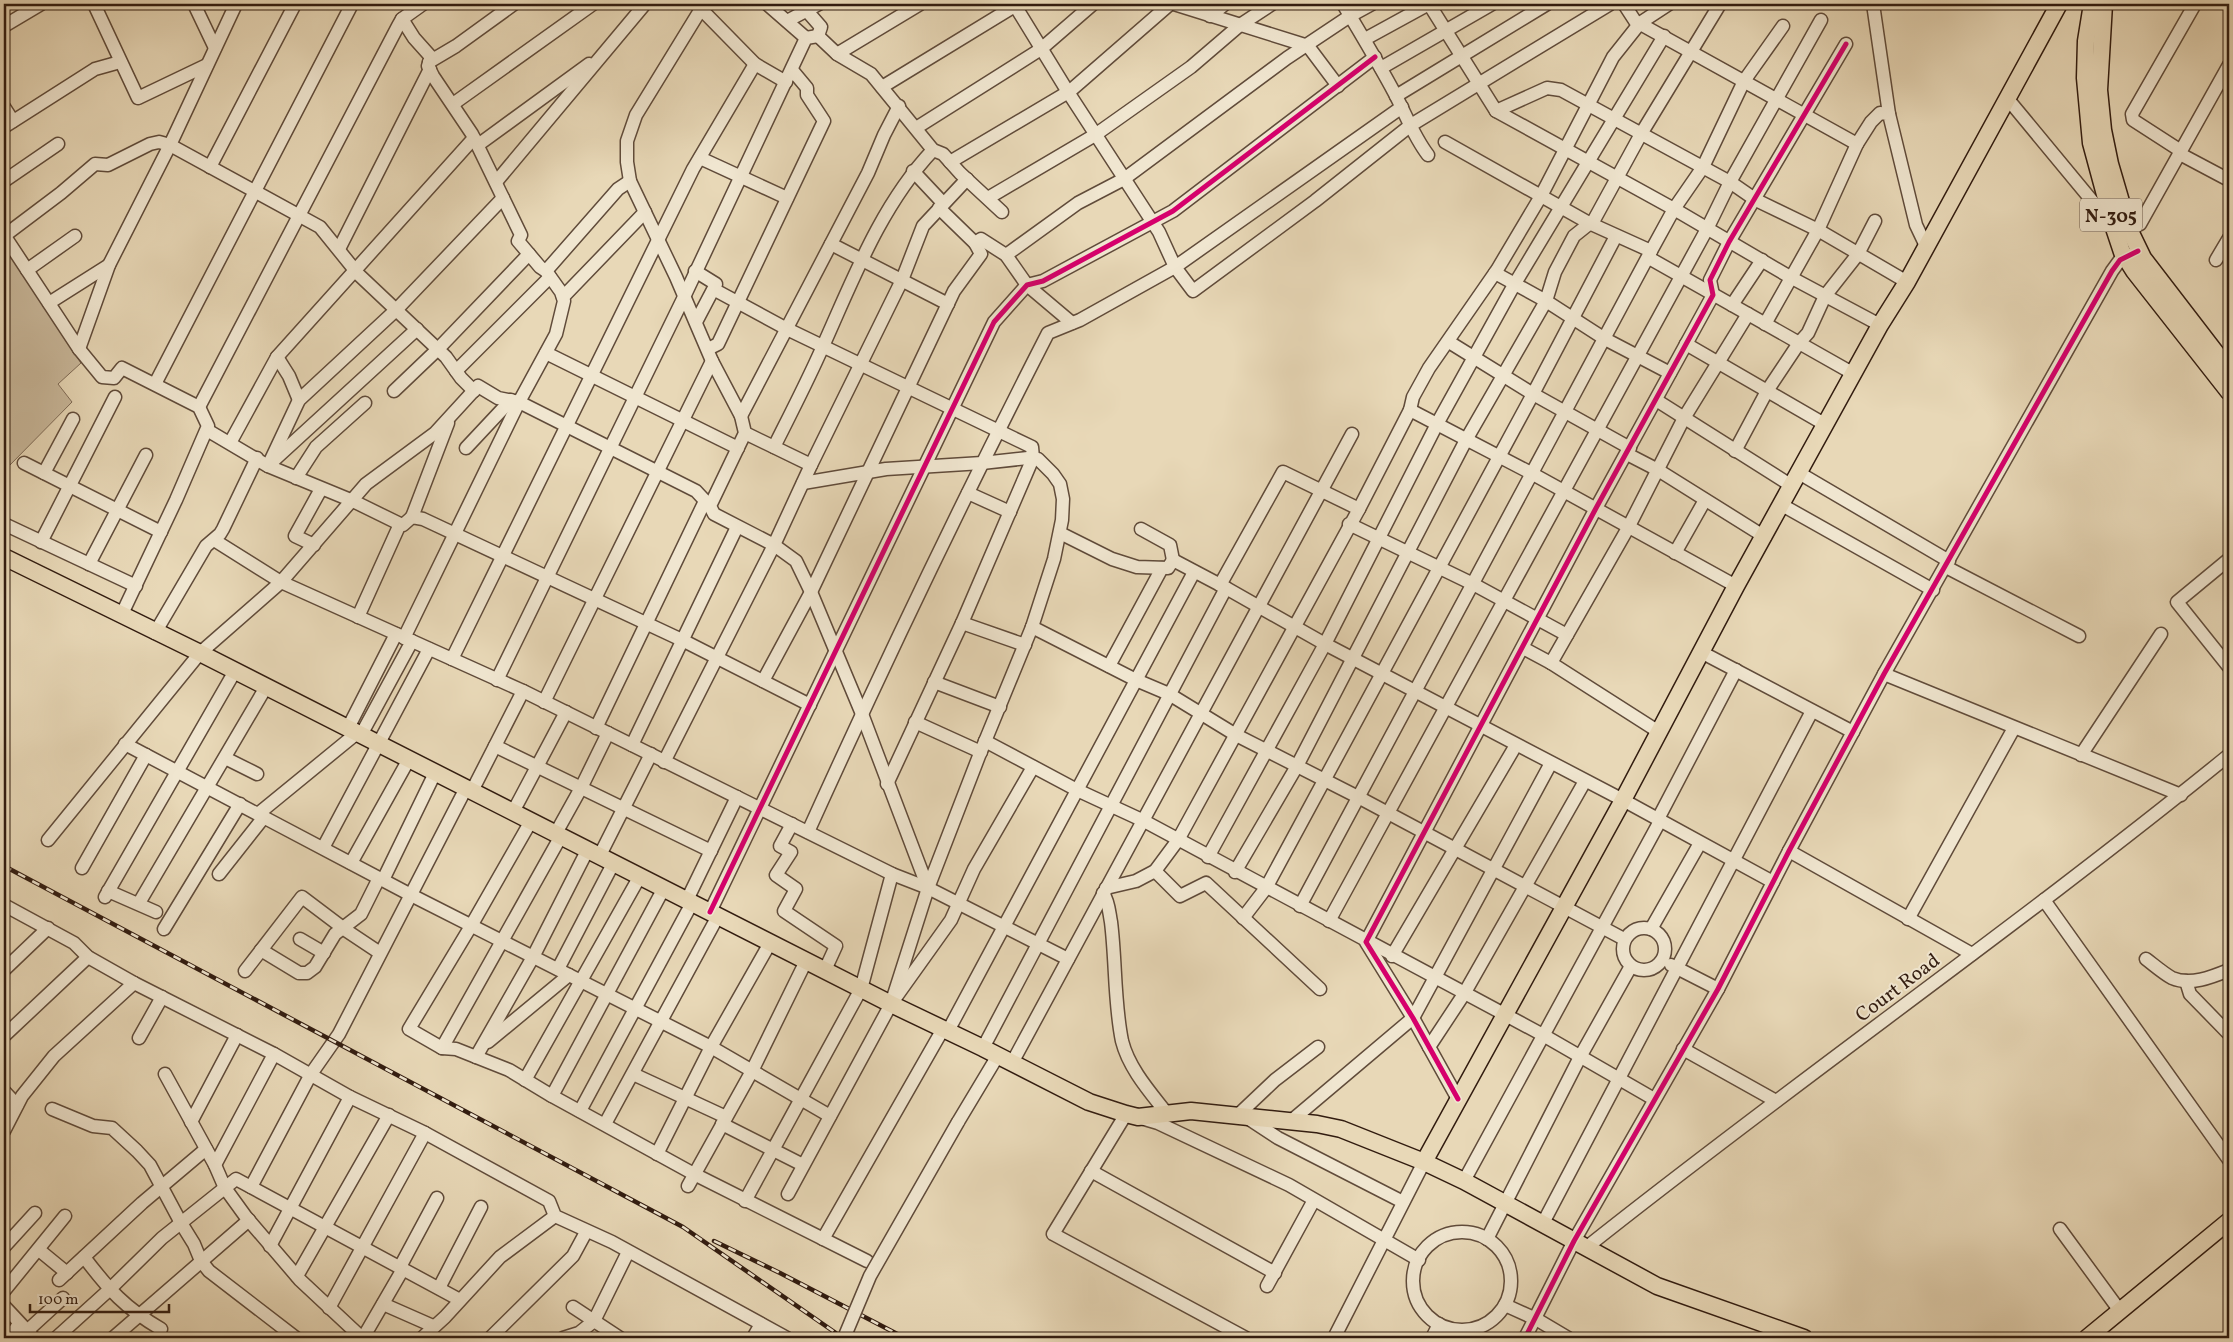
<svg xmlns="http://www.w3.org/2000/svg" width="2233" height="1342" viewBox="0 0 2233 1342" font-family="Vollkorn,serif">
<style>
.green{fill:#c9b89b;stroke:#7e6a56}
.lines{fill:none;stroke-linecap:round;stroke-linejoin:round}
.minor-casing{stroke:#604b3a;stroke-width:15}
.major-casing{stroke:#321c10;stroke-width:19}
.minor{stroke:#f0e6d0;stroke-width:12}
.major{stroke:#e8d8b7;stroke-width:16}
.rail-casing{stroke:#321c10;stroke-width:4.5}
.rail{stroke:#f0e6d0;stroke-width:2.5;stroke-dasharray:8;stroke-linecap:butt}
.minor-bridge-casing{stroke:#604b3a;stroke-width:15;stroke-linecap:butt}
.minor-bridge{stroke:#f0e6d0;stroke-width:12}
.cycleway-casing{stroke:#f0e6d0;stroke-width:8}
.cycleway{stroke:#d6006c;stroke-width:5}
.labels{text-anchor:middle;stroke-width:4;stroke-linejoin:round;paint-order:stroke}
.shield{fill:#f0e6d0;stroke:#6b594a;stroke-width:1}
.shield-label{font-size:19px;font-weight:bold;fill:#321c10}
.street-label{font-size:20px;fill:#321c10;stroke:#f0e6d0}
</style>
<rect width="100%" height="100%" fill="#e8d8b7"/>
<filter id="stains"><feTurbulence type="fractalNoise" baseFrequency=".004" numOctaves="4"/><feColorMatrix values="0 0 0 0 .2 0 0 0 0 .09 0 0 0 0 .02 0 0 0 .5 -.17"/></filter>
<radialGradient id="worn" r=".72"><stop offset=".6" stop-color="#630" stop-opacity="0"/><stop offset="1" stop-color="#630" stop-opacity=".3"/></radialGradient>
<path class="green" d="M4,246L81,363L58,384L72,402L9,466L4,464Z"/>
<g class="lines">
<g class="minor-casing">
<g id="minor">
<path d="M94,4L138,98L207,65"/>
<path d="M194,4L215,48"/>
<path d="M702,4L701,9L636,115L627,141V162L630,181L676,277L712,361L741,416L745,433L710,506L714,514L774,545L811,465L745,433"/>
<path d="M767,4L806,38"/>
<path d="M1014,4L1068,92L1159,232L1175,267L1193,291L1315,201L1411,125L1610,4"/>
<path d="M1174,4L1308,46L1338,86"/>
<path d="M1343,4C1361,34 1379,64 1395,94C1406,115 1414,137 1428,155"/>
<path d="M1429,4L1496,111L1674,209L1790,277L1880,325"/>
<path d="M1624,4L1635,21L1857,144L1871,122L1880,113L1889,114L1916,225L1926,246"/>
<path d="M1873,4L1889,114"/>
<path d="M701,9L755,64L786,82"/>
<path d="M807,11L821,27L818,36L837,54L871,74L933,150L943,154L960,173L1002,212"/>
<path d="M1210,16L1225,4"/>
<path d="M402,19L414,38L431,57L428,66L433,76L472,134L521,235L518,241L540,267L546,271L561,292L564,301L556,334L519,402L404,638"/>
<path d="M787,21L819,4"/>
<path d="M4,26L41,4"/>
<path d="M1365,39L1429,4"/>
<path d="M837,54L920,4"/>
<path d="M429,62L456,46L514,4"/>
<path d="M1381,68L1492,4"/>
<path d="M882,87L1018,4"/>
<path d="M1396,96L1547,4"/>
<path d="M2007,98L2098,208L2104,211L2117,209"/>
<path d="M453,104L593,4"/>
<path d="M4,107L13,121"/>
<path d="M1496,111L1547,88L1561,90L1730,182L1756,200L1818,230L1907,282"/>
<path d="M4,127L95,69L120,62"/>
<path d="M916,128L1041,49L1093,4"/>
<path d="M1445,142L1589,223L1651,251"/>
<path d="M478,145L589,64"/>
<path d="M2181,151L2133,120L2132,114L2195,4"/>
<path d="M2180,154L2229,180"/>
<path d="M700,158L787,198"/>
<path d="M950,162L1070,91L1170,4"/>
<path d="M210,167L295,4"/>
<path d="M913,171L943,203"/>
<path d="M4,181L58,144"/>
<path d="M496,182L645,4"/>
<path d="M988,198L1095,135L1191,67L1240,25L1272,4"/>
<path d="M939,208L975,243L981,239L1006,255L1027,285L1072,323"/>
<path d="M2121,232L2140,224L2229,65"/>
<path d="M4,235L79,349L102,377L114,378L122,368L199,407L208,426L176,500L121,616"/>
<path d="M4,236L61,193L95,164L108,165L150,144L159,142L170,145L320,227L358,274L446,357L461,378L474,391"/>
<path d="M831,244L948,304"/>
<path d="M339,249L430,69"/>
<path d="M1006,255L1078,203L1124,179L1287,58L1350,16L1372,4"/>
<path d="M1649,258L1854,374"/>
<path d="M2216,260L2229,238"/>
<path d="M27,270L75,236"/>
<path d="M546,271L618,189L630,181"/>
<path d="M695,271L716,284L696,322"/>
<path d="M1495,273L1546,301L1555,272L1574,236L1594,220L1641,134L1720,4"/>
<path d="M715,290L787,329L1032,447L1033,458L962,623L887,784"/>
<path d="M563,297L645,212"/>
<path d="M49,303L109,265"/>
<path d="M1732,305L1762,260"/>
<path d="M1765,324L1818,230L1857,144"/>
<path d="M1449,342L1533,394L1630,448"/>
<path d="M1686,344L1826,425"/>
<path d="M79,349L109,265L170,145L236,4"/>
<path d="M708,349L718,344L824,121L807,95V88L792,70"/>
<path d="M546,353L738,448"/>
<path d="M277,357L289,376L299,400"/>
<path d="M456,371L550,277"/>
<path d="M155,384L352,4"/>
<path d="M394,391L438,349L529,254"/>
<path d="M1656,400L1792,486"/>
<path d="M199,407L398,26L402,19L423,4"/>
<path d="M1410,410L1413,397L1429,368L1497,270L1541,196L1613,57L1640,23L1669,4"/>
<path d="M741,416L868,173L884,135L899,106"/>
<path d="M207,430L268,466L353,501L400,524L403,525L412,517L423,519L684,641L810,705"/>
<path d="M230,443L277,357L474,138"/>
<path d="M774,447C789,417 805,386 819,355C851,285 879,207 933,150"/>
<path d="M466,448L511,400"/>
<path d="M1735,451L1767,391L1799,343L1808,333L1825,296L1858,254L1875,221"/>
<path d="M1627,454L1658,470L1765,537"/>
<path d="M273,461L417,329"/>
<path d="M24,463L161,532"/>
<path d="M811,465L902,280L923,226L967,179"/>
<path d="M268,466L299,400L396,310L503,198"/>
<path d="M44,473L73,419"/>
<path d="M1799,473L1949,561"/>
<path d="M296,478L316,447L365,403"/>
<path d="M803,483L886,469L982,463L1028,458L1038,459L1053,474L1060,484L1063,499L1062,520L1054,559L1032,627L979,756L928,888L891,1004"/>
<path d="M968,493L1010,512"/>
<path d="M1782,505L1933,590"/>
<path d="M412,517L448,423"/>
<path d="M4,524L136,586"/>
<path d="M1349,524L1473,584L1567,635"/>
<path d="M1141,529L1170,545L1173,560"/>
<path d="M1060,533L1112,559L1137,567L1168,568L1173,560L1226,588L1325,644L1623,800L1773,882"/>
<path d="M214,540L281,582L523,691L892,874L928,888L1068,959"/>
<path d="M41,542L115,397"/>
<path d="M314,545L295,536L321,489"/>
<path d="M1675,553L1705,500"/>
<path d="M2229,559L2177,602L2229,667"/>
<path d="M89,564L146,455"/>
<path d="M1946,567L2079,636"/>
<path d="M1220,585L1283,472L1359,509"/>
<path d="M358,617L400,524"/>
<path d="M962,623L1025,645"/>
<path d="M1032,627L1136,680L1169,694L1236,735L1358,797L1624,939"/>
<path d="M155,633L206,546L220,534L223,529L257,458"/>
<path d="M1523,648L1551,663L1659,732"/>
<path d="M1701,652L1853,732"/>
<path d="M452,659L693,169L755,64"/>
<path d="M1551,663L1628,528L1684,418L1748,314"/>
<path d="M1109,666L1162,568"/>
<path d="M1884,674L2181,795"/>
<path d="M497,680L684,297L806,38L818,36"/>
<path d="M763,681L811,592L954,291L981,254L975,243"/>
<path d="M934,682L1000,707"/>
<path d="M544,702L712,361"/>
<path d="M915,722L981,752"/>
<path d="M348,728L396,634"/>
<path d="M596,728L705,501"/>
<path d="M361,735L412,641"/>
<path d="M985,741L1077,790L1144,821L1543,1035L1654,1099"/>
<path d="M125,744L411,895L711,1047L830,1116"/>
<path d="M632,745L737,527"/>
<path d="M495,746L711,851"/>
<path d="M2081,755L2161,634"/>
<path d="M225,758L257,774"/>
<path d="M664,762L774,545L796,561L811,592L862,714L928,888"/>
<path d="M472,791L523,691"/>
<path d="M513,812L566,712"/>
<path d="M258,814L357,733"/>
<path d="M1658,819L1736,670"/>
<path d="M531,821L471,926L409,1029L442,1048L456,1049L509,1070L552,1096L694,1174L867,1261"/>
<path d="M792,824L780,846L791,852L776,875L796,889L784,911L836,946L825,970"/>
<path d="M808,832C884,664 964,497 1048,333L1080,320L1175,267L1402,107"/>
<path d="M556,833L581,788L608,733"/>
<path d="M48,840L200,653L281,582L366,484L435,433L478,386L498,398L519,402L696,491L710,506"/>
<path d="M323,848L429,649"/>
<path d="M1789,851L1972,954"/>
<path d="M600,855L651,754"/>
<path d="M1208,857L1325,644L1437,424L1514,285L1664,36"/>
<path d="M351,863L409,759"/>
<path d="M82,868L146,755"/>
<path d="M1155,871L1180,896L1206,883L1320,989"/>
<path d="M1235,872L1297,766L1466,440L1546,301L1605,339L1670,373"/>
<path d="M219,874L264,817"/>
<path d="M383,880L435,773"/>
<path d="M1106,888L1136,881L1155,871L1178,840L1359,509L1410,410L1531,473L1736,586"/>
<path d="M108,891L156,912"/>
<path d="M1103,893C1109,902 1109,912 1111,922C1116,962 1114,1002 1122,1041C1129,1069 1151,1093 1168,1115"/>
<path d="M105,897L235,671"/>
<path d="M687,900L737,797"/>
<path d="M2044,900L2229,1160"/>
<path d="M139,903L266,687"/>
<path d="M4,905L74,943L88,957L134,983L274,1054L350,1097L425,1133L549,1201L555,1216L612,1242L787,1338"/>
<path d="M1300,906L1651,251L1674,209L1703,167L1744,81L1783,26"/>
<path d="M710,912L994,322L1027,285L1043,281L1173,211L1375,57"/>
<path d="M1243,918L1266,888L1533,394L1616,236"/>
<path d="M1908,919L2014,728"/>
<path d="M1329,921L1707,229L1730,182L1821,20"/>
<circle cx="1644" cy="949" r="21"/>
<path d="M164,929L240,804"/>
<path d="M1651,929L1700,843"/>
<path d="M300,939L324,953"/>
<path d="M261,950L299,973H307L315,967L335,934L361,914L379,878"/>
<path d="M1392,956L1516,745"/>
<path d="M2146,959C2154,965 2163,973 2172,978C2190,986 2212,977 2229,970"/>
<path d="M1671,965L1718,989"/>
<path d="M558,969L614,862"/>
<path d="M4,970L48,928"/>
<path d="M245,971L302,897L347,931L380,953"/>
<path d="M2186,981L2190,994L2229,1034"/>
<path d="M948,1031L1194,572"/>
<path d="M4,1036L88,957"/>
<path d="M139,1038L162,997"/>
<path d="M488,1042L569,975"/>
<path d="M1429,1047L1464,994L1585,781"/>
<path d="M442,1048L561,836"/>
<path d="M983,1048L1226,588"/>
<path d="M1683,1049L1776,1101"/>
<path d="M476,1057L533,957L588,849"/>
<path d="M1012,1063L1352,434"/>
<path d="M165,1074L215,1165L225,1188L246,1217L300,1280L362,1338"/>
<path d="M633,1074L726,1117"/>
<path d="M525,1080L640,876"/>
<path d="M4,1091L17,1105"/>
<path d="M552,1096L664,888"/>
<path d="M1458,1099L1413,1018L1366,942L1595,510L1713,295L1710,280L1729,242L1846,44"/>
<path d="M52,1109L93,1126L112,1128L137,1151L150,1165L181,1223L194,1244L201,1261L209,1271L296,1338"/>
<path d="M580,1111L692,903"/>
<path d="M1126,1114L1053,1234L1246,1338"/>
<path d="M1238,1115L1275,1080L1318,1047"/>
<path d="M1246,1117L1278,1138L1403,1202"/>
<path d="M1141,1118L1158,1123L1289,1185L1419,1260"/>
<path d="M1291,1121L1413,1018L1551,763"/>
<path d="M191,1122L237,1035"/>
<path d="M958,1122L997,1057"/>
<path d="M605,1124L718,916"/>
<path d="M722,1124L803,1165"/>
<path d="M4,1131L22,1096L54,1056L134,983"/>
<path d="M657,1154L711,1047L770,943"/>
<path d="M215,1165L274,1054"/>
<path d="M1091,1171L1275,1273"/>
<path d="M1464,1181L1660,821"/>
<path d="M688,1186L752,1071L806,961"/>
<path d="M251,1187L311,1074L339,1034L466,788"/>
<path d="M788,1194L891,1004L951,920L974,869L1033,767"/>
<path d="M745,1201L861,989L892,874"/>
<path d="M1542,1225L1812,711"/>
<path d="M2060,1229L2120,1311"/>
<circle cx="1462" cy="1281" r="49"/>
<path d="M823,1239L943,1029"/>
<path d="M1487,1239L1580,1057L1631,966"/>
<path d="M270,1246L350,1097"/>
<path d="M4,1247L35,1213"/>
<path d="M1587,1247C1798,1079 2020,925 2229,755"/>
<path d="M39,1250L67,1273"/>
<path d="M84,1257C109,1290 125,1308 161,1329"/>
<path d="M400,1267L437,1198"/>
<path d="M297,1276L389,1115"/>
<path d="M59,1280L142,1203L206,1149"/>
<path d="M1267,1286L1314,1200"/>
<path d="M439,1288L481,1207"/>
<path d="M4,1291L65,1216"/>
<path d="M383,1304L433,1326"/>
<path d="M1505,1305L1536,1319L1568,1338"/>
<path d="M4,1306L34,1338"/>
<path d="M573,1307L620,1338"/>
<path d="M329,1308L425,1133"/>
<path d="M27,1331L63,1298"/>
<path d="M9,1338L19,1324"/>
<path d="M56,1338L109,1290L162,1238L236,1179L460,1300"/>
<path d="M113,1338L249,1220"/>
<path d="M363,1338L403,1269"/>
<path d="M422,1338L445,1317L500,1257L555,1216"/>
<path d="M490,1338L573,1256L586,1232"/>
<path d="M563,1338L579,1333L594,1321L628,1252"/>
<path d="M753,1338L761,1324"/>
<path d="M1334,1338L1424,1162"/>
<path d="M1432,1338L1439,1324"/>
<path d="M1525,1338L1574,1241L1718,989L1789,851L1884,674L2112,271L2120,260L2132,254"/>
</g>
</g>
<g class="major-casing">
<g id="major">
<path d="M2092,4L2086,41L2085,78L2091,143L2114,228L2122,252L2134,271L2229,392"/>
<path d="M2104,4L2099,90L2103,130L2110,164L2129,229L2143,258L2229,370"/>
<path d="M4,557L200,653L891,1004L983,1048L1089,1102L1126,1114L1138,1117L1191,1111L1317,1124L1341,1129L1424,1162L1464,1181L1657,1286L1804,1338"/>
<path d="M1424,1162L1623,800L1736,586L1880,325L1907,282L2059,4"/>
<path d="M2087,1338L2229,1221"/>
</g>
</g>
<use href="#minor" class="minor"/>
<use href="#major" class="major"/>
<g class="rail-casing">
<g id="rail">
<path d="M4,866L683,1227L843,1338"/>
<path d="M714,1241L780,1273L905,1338"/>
</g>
</g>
<use href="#rail" class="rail"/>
<g class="minor-bridge-casing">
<path id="minor-bridge" d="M844,1338L870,1276L958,1122"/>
</g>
<use href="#minor-bridge" class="minor-bridge"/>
<g class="cycleway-casing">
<g id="cycleway">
<path d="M710,912L994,322L1027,285L1043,281L1173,211L1375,57"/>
<path d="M1458,1099L1413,1018L1366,942L1595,510L1713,295L1710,280L1729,242L1846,44"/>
<path d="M1525,1338L1574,1241L1718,989L1789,851L1884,674L2112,271L2120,260L2138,251"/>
</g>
</g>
<use href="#cycleway" class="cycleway"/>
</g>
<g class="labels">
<rect class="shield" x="2080" y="198.5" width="62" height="33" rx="4"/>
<g class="shield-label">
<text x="2111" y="222">N-305</text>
</g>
<g class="street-label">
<text transform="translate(1897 987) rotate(-37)" y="7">Court Road</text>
</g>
</g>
<rect width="2233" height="1342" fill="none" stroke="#e8d8b7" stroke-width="20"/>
<rect x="5" y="5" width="2223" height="1332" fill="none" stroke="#321c10" stroke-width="2.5"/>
<rect x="10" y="10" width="2213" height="1322" fill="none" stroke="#321c10"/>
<path d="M30 1304v8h139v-8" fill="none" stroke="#321c10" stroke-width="2.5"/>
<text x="38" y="1304" font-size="15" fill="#321c10" stroke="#f0e6d0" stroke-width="4" paint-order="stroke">100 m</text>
<rect width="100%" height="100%" filter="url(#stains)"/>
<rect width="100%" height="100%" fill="url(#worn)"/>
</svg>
